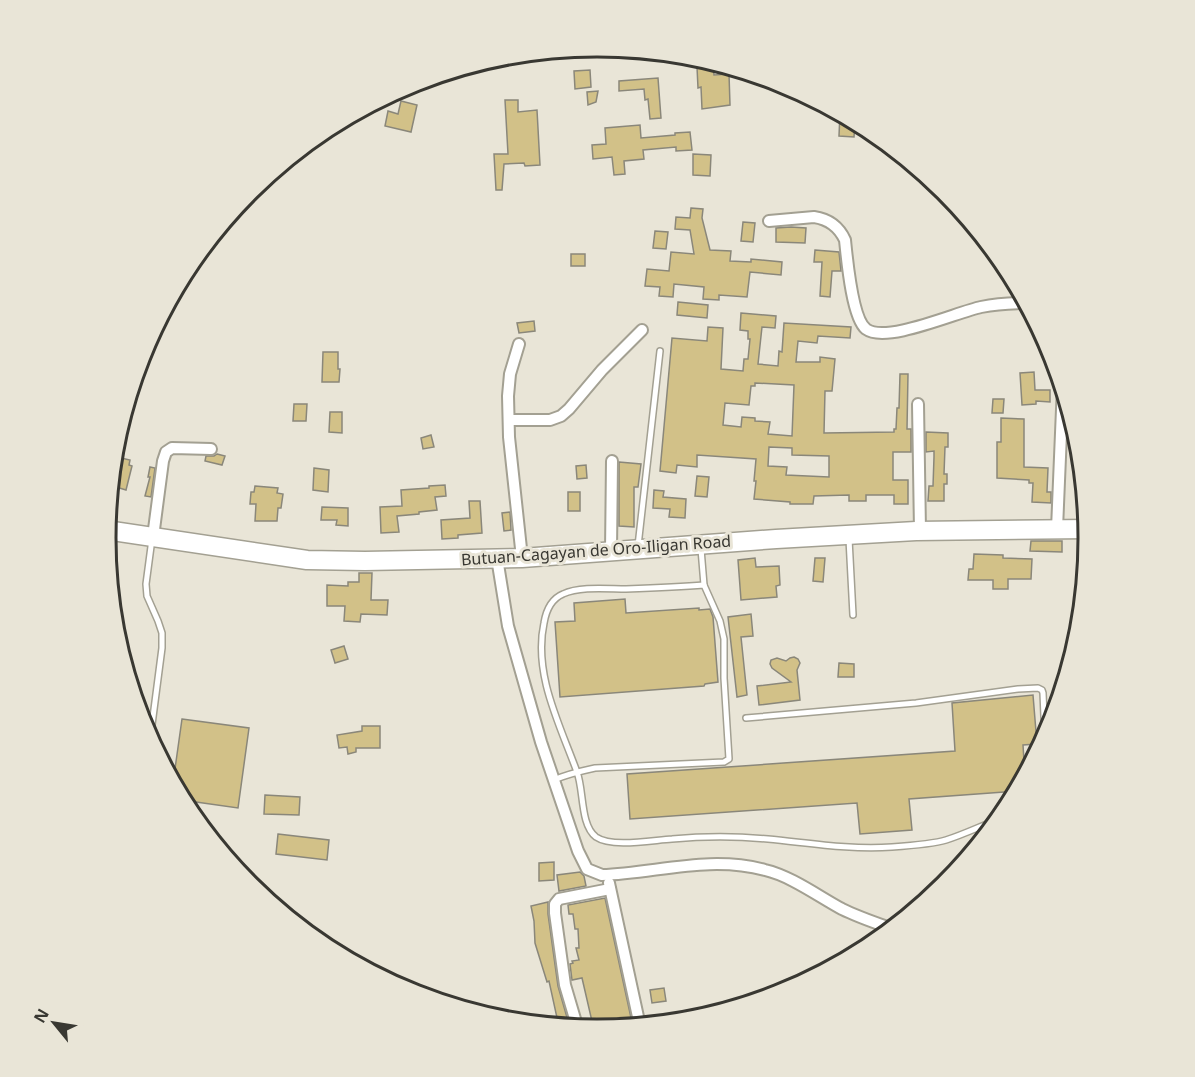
<svg xmlns="http://www.w3.org/2000/svg" width="1195" height="1077" viewBox="0 0 1195 1077" font-family="'Noto Sans',sans-serif">
<style>
.water{fill:#78bed4;stroke:#6596a3;stroke-width:1.5}
.building{fill:#d2c188;stroke:#8a877a;stroke-width:1.5;fill-rule:evenodd}
.lines{fill:none;stroke-linecap:round;stroke-linejoin:round}
.lane-casing{stroke:#a3a092;stroke-width:8}
.street-casing{stroke:#a3a092;stroke-width:14}
.highway-casing{stroke:#a3a092;stroke-width:21}
.lane{stroke:#fff;stroke-width:5}
.street{stroke:#fff;stroke-width:10}
.highway{stroke:#fff;stroke-width:18}
.labels{text-anchor:middle;stroke-width:6;stroke-linejoin:round;paint-order:stroke}
.street-label{font-size:16px;fill:#393832;stroke:#e9e5d7}
.rim{fill:none;stroke:#393832;stroke-width:3}
</style>
<rect width="100%" height="100%" fill="#e9e5d7"/>
<path class="water" d="M599,47L471,65L502,56L600,47Z"/>
<g class="building">
<path d="M713,66L714,75L729,74L730,105L702,109L701,87L698,88L697,67Z"/>
<path d="M590,70L591,87L575,89L574,71Z"/>
<path d="M658,78L661,118L650,119L648,99L645,100L644,89L619,91V81Z"/>
<path d="M598,91L596,102L588,105L587,92Z"/>
<path d="M505,100H518V112L537,110L540,165L525,166L524,163L504,164L502,190H496L494,154H508Z"/>
<path d="M401,101L417,105L411,132L385,126L388,111L398,114Z"/>
<path d="M840,113L855,121L854,137L839,136Z"/>
<path d="M640,125L641,138L675,135V133L690,132L692,150L676,151V147L643,150L644,159L624,161L625,174L614,175L612,157L593,159L592,145L606,144L605,128Z"/>
<path d="M693,154L711,155L710,176L693,175Z"/>
<path d="M691,208L703,209L702,218L710,250L731,251L730,261L751,262V259L782,262L781,275L750,272L747,297L719,295V300L703,299L704,287L674,284L673,297L659,296L660,287L645,286L647,269L669,271L671,252L694,254L690,230L675,229L676,217L690,218Z"/>
<path d="M743,222L755,223L753,242L741,241Z"/>
<path d="M791,227L806,228L805,243L776,242V228Z"/>
<path d="M655,231L668,232L666,249L653,248Z"/>
<path d="M815,250L839,252L841,271H832L830,297L820,296L822,262H814Z"/>
<rect x="571" y="254" width="14" height="12"/>
<path d="M678,302L708,305L707,318L677,315Z"/>
<path d="M741,313L776,316L775,328L762,327L758,364L778,366L779,351L782,352L784,323L851,327L850,338L818,336L817,343L798,341L796,362H820V357L835,359L832,391H825L824,433L894,432V429H896L897,408H899L900,374H908L907,429H911V452H893V480H908V504H894V495H866V501H849V495L814,496L813,504H790V502L754,499L756,481H754L756,459L697,455V467L677,465L676,473L660,471L672,338L707,341L708,327L723,328L721,369L743,371L744,359H748L750,339H748V331L740,330ZM755,383L794,385L792,436L768,434L770,422L755,421V418L742,417L741,427L723,425L725,403L749,405L751,386H755ZM769,447L792,448V455L829,456V477L786,475L787,467L768,466Z"/>
<path d="M534,321L535,331L519,333L517,323Z"/>
<path d="M323,352H338V369H340L339,382H322Z"/>
<path d="M1034,372L1035,390H1050V402L1036,401V404L1022,405L1020,373Z"/>
<path d="M993,399H1004L1003,413H992Z"/>
<path d="M294,404H307L306,421H293Z"/>
<path d="M330,412H342V433L329,432Z"/>
<path d="M1001,418L1024,419V467L1048,468L1047,492H1051V503L1032,502L1033,483H1029V480L997,478V442H1001Z"/>
<path d="M926,432L948,433V447H945L944,474H947V484H944V501H928L929,486H933L934,457V451L926,452Z"/>
<path d="M431,435L434,447L423,449L421,438Z"/>
<path d="M217,454L225,456L222,465L205,461L206,456H214Z"/>
<path d="M121,458L130,460L129,465L132,466L126,490L116,487Z"/>
<path d="M619,462L641,464L638,487H634V527L619,526Z"/>
<path d="M586,465L587,478L577,479L576,466Z"/>
<path d="M150,467L155,468L151,497L145,496L150,477H148Z"/>
<path d="M314,468L329,470L328,492L313,490Z"/>
<path d="M697,476L709,477L707,497L695,496Z"/>
<path d="M445,485L446,496L435,497L437,510L419,512V514L397,516L399,532L381,533L380,507L402,506L401,490L429,488V486Z"/>
<path d="M255,486L278,488L277,493L283,494L281,508H278L277,521H255L256,504H250L251,492H254Z"/>
<path d="M654,490L664,491L663,497L686,499L685,518L669,517L670,509L653,508Z"/>
<rect x="568" y="492" width="12" height="19"/>
<path d="M469,501H480L482,533L458,535V538L442,539L441,520L470,518Z"/>
<path d="M322,507L348,508V526L336,525L337,520H321Z"/>
<path d="M510,512L511,530L504,531L502,513Z"/>
<path d="M1031,541H1062V552L1030,551Z"/>
<path d="M974,554L1003,555V558L1032,559L1031,579H1008V589H993V580H968L969,569H973Z"/>
<path d="M755,558L756,567L779,566L780,585L776,586L777,597L741,600L738,560Z"/>
<path d="M815,558H825L823,582L813,581Z"/>
<path d="M359,573H372L371,600H388L387,615L361,614L360,622L344,621L345,606H327V585L348,586V582H359Z"/>
<path d="M625,599L626,613L699,608V610L710,609L713,617L718,682L705,684L704,686L560,697L555,622L575,621L574,603Z"/>
<path d="M751,614L753,636L741,637L747,695L737,697L728,617Z"/>
<path d="M344,646L348,659L335,663L331,650Z"/>
<path d="M794,657L798,659L800,663L797,670L800,700L759,705L757,686L791,682L772,668L770,664L771,660L777,658L786,661L790,658Z"/>
<path d="M839,663L854,664V677H838Z"/>
<path d="M1033,695L1037,744L1023,745L1025,777L1018,791L909,799L912,830L860,834L857,803L630,819L627,774L955,751L952,703Z"/>
<path d="M182,719L249,728L238,808L182,800L173,783Z"/>
<path d="M362,726H380V748H356V752L348,754L347,747L339,748L337,735L362,731Z"/>
<path d="M265,795L300,797L299,815L264,814Z"/>
<path d="M278,834L329,840L327,860L276,854Z"/>
<path d="M554,862V880L539,881V863Z"/>
<path d="M580,872L584,876L586,886L559,891L557,875Z"/>
<path d="M605,898L633,1027L597,1030H594L582,978L572,980L570,964L573,963L572,961L579,960L576,948H579L578,929H575L573,914H569L568,905Z"/>
<path d="M548,902V914L558,986L570,1028L559,1027L549,981L547,982L535,943L534,921L531,906Z"/>
<path d="M664,988L666,1001L652,1003L650,990Z"/>
</g>
<g class="lines">
<g class="lane-casing">
<g id="lane">
<path d="M849,539L853,615"/>
<path d="M638,546L660,351"/>
<path d="M701,549L704,585"/>
<path d="M746,718L916,703L1018,689L1038,688L1042,690L1043,693L1045,740"/>
<path d="M150,740L162,648V633L158,621L147,596L146,584L152,539"/>
<path d="M554,780C567,774 581,771 595,768L724,762L729,759L724,678V639L720,621L704,585C678,587 652,588 626,589C608,589 580,586 563,594C551,599 546,611 544,623C533,674 560,725 577,772C584,790 580,825 596,837C612,848 653,840 672,839C704,836 736,836 768,839C810,843 850,850 892,847C906,846 933,844 946,840C965,834 983,825 1002,818"/>
</g>
</g>
<g class="street-casing">
<g id="street">
<path d="M769,221L814,217C828,219 839,227 845,240C847,259 852,318 866,329C886,344 957,312 981,307C996,304 1011,303 1027,303"/>
<path d="M519,344L510,374L508,396L509,437L522,558"/>
<path d="M918,404L920,531"/>
<path d="M509,420H550L561,416L569,409L602,370L642,330"/>
<path d="M1057,529L1063,385"/>
<path d="M153,537L163,461L166,452L172,448L211,449"/>
<path d="M611,551L612,461"/>
<path d="M497,558L508,626L541,742L578,851L587,869L602,875C657,873 709,855 765,870C791,876 818,896 842,909C858,917 876,923 893,929"/>
<path d="M609,883L640,1026"/>
<path d="M578,1029L565,985L555,913V904L559,899L610,889"/>
</g>
</g>
<g class="highway-casing">
<path id="highway" d="M106,530L307,560L365,561L522,558L776,539L916,531L1089,529"/>
</g>
<use href="#lane" class="lane"/>
<use href="#street" class="street"/>
<use href="#highway" class="highway"/>
</g>
<g class="labels">
<g class="street-label">
<text transform="translate(596 550) rotate(-4)" y="6">Butuan-Cagayan de Oro-Iligan Road</text>
</g>
</g>
<path d="M0 0H1195V1077H0ZM116 538a481 481 0 1 1 962 0a481 481 0 1 1-962 0Z" fill="#e9e5d7" fill-rule="evenodd"/>
<path class="rim" d="M116 538a481 481 0 1 1 962 0a481 481 0 1 1-962 0Z"/>
<g transform="translate(54 1023) rotate(300)" stroke="#e9e5d7" stroke-width="4.5" paint-order="stroke">
<path d="M0-4.5L10 22L0 15L-10 22Z" fill="#393832"/>
<text y="-9" font-size="16" font-weight="bold" text-anchor="middle" fill="#393832">N</text>
</g>
</svg>
